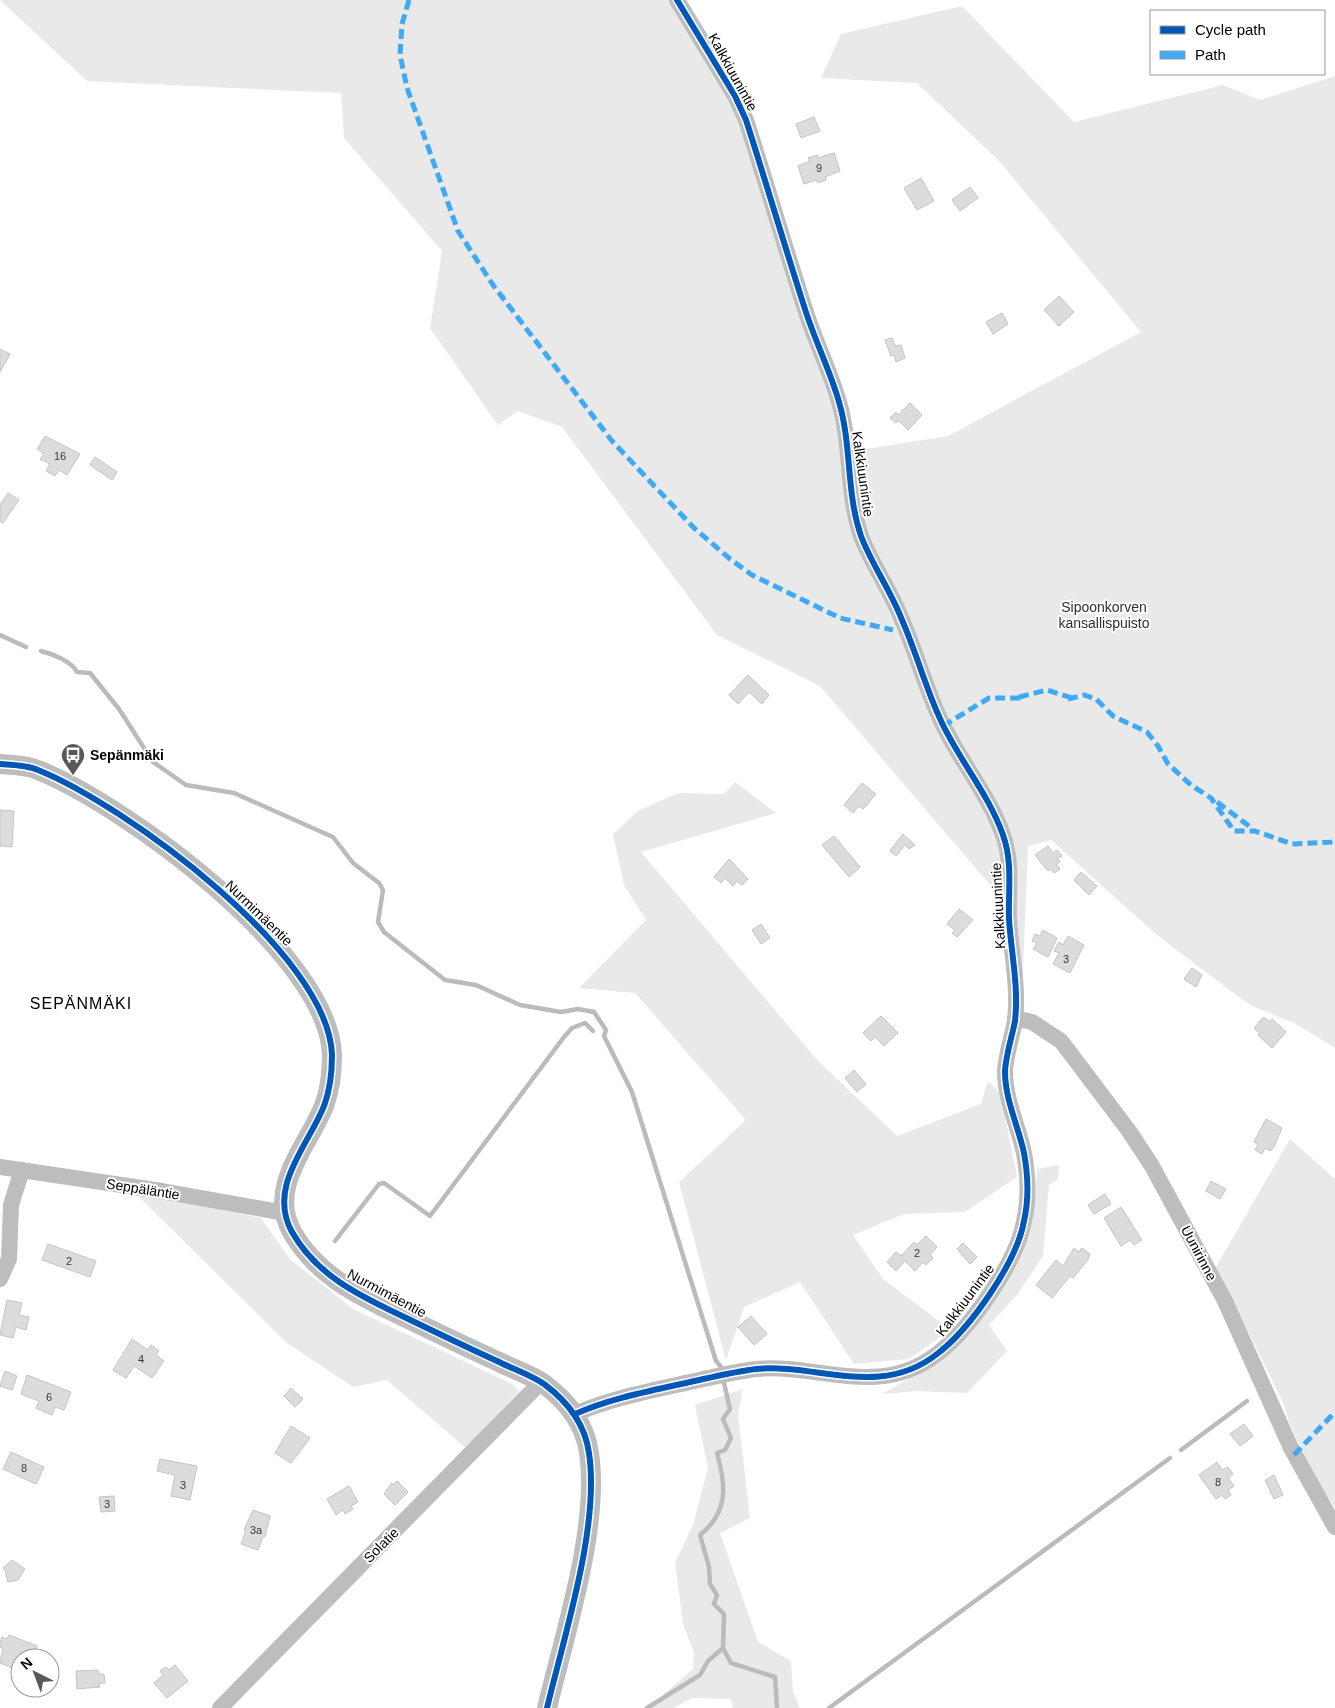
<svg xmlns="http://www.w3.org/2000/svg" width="1335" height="1708" viewBox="0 0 1335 1708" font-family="Helvetica,sans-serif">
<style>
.green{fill:#e9e9e9}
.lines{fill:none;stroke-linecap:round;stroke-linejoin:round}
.stream{stroke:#bbb;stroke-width:4.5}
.building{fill:#dcdcdc;stroke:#c4c4c4}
.minor{stroke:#bdbdbd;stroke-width:16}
.tertiary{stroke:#bdbdbd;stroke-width:20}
.quiet{stroke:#3fa9f5;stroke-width:5;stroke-dasharray:10 5;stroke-linecap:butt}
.cycleway-casing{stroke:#fff;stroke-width:9}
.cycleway{stroke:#0057b8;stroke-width:6}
.labels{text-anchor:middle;stroke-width:4;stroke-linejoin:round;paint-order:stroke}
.number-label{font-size:11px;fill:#373737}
.street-label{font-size:14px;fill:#000;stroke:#fff}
.park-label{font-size:14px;fill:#2e2e2e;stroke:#fff}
.poi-label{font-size:14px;font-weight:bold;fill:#000;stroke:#fff;text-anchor:start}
.quarter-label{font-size:16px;letter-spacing:1px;fill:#000;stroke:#fff}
</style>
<rect width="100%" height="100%" fill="#fff"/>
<g class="green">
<path d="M0,0H678L748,119L853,451L948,436L1141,332L1000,162L917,83L821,78L841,34L962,6L1074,122L1223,85L1260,100L1335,76V1048L1294,1023L1252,1006L1228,989L1157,935L1051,840L1028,846L1022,995L1011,999L997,893L820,686L717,635L562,427L518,411L498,425L430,328L442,251L344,138L341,93L87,81Z"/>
<path d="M735,782L776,813L641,852L818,1061L897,1136L981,1104L988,1081L1000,1093L1017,1177L965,1212L904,1214L853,1235L883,1279L951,1330L908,1359L854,1364L800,1282L744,1307L726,1360L679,1182L746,1120L635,993L579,988L646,920L624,885L613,834L638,811L678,793L724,794Z"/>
<path d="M1290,1139L1335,1179V1507L1318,1486L1290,1424L1282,1400L1216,1267Z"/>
<path d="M1059,1165L1058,1179L1049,1185L1043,1256L1017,1295L989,1325L1007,1351L967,1393L918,1391L882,1394L919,1373L974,1327L1035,1193L1037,1169Z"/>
<path d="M133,1191L261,1218L290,1259L353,1309L512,1384L519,1391L467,1449L387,1380L353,1387L287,1343Z"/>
<path d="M743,1389L738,1414L750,1518L720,1533L758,1642L791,1661L793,1692L800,1708H733L731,1699L692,1698L674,1708H648L693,1669L694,1653L683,1623L675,1563L693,1525L708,1468L695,1405Z"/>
</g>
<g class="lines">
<g class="stream">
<path d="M0,635L26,647"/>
<path d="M41,651C53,654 71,661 77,672L90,673L119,709L153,762L186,785L234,793L333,837L353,863L379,883L383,890L378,922L384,932L445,980L476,985L520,1005L561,1012L578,1009L594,1012L606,1030L604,1036L632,1092L716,1361L722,1368"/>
<path d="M335,1241L379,1184L384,1183L430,1216L564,1037L572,1028L585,1023L593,1031"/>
<path d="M724,1383L730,1409L723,1419L731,1438L725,1450L717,1453C726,1485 729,1512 700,1535L709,1567L710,1584L717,1595L714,1604L724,1614L723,1648L731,1663L775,1677L777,1708"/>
<path d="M1181,1450L1247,1401"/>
<path d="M647,1708L700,1675L708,1661L723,1648"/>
<path d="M829,1708L1170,1458"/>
</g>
</g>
<g class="building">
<path d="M814,117L820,131L801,138L796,124Z"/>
<path d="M834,153L840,171L825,177L826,180L818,183L816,180L804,184L798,166L810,161L808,158L817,155L818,158Z"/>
<path d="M921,178L934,201L917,210L904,188Z"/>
<path d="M970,187L978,198L960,211L952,200Z"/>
<path d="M1059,296L1074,312L1059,326L1044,310Z"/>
<path d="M1002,313L1008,324L993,334L986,322Z"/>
<path d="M892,338L895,346L901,345L905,358L896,362L894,355L891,356L885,340Z"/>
<path d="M0,349L10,354L0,372Z"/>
<path d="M910,403L922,415L908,430L898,420L896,423L890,418L896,412L898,415Z"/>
<path d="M45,436L80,454L67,475L59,470L55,476L46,471L50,464L40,459L44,454L37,449Z"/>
<path d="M95,457L117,472L112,480L90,465Z"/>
<path d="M8,493L19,500L3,523L0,521V505Z"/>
<path d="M748,675L769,695L762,704L749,692L738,704L729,695Z"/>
<path d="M862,783L876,794L863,809L859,806L853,813L844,805Z"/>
<path d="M0,810L14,811L12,847L0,846Z"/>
<path d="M903,834L915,845L909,849L905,845L896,856L890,851Z"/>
<path d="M834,836L860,867L849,877L822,845Z"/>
<path d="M1048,846L1053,853L1057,850L1062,856L1057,859L1060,862L1056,864L1060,869L1054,873L1051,869L1048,871L1035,855Z"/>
<path d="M729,859L748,879L742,885L737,881L733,886L725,878L721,883L714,877Z"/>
<path d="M1081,872L1097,886L1089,895L1074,880Z"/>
<path d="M959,909L973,920L957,937L952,933L955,930L947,924Z"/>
<path d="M761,924L770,938L761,944L752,930Z"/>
<path d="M1043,930L1057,938L1048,957L1033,949L1037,943L1032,941L1035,934L1040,936Z"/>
<path d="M1068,936L1084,945L1070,973L1053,964L1059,953L1054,951L1059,942L1063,945Z"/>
<path d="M1192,968L1202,975L1196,987L1184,979Z"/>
<path d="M881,1016L898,1033L884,1046L875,1037L871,1041L863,1033Z"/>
<path d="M1264,1017L1270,1022L1272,1019L1286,1032L1272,1048L1258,1035L1260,1033L1254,1028Z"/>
<path d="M854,1070L866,1084L857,1092L845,1078Z"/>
<path d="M1266,1119L1282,1128L1274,1147L1270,1151L1265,1148L1262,1154L1255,1150L1258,1144L1254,1142Z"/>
<path d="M1211,1181L1226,1189L1220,1199L1206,1191Z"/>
<path d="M1105,1194L1111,1204L1094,1214L1088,1205Z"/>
<path d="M1121,1207L1142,1240L1134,1245L1130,1240L1121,1246L1104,1218Z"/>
<path d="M926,1236L937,1247L930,1255L933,1258L926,1265L923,1262L915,1271L905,1261L896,1271L887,1262L896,1252L901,1256L914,1242L917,1245Z"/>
<path d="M963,1243L977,1257L970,1264L957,1249Z"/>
<path d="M48,1244L96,1261L90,1277L42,1260Z"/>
<path d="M1074,1248L1079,1252L1082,1248L1090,1254L1088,1260L1073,1278L1070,1276L1052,1298L1036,1285L1056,1260L1063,1266Z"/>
<path d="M7,1300L22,1303L19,1315L29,1317L26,1330L16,1327L13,1338L0,1335Z"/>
<path d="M751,1316L767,1334L754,1345L738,1327Z"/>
<path d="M132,1339L148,1350L151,1345L159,1351L156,1355L164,1361L152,1378L134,1366L126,1378L113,1370Z"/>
<path d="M5,1371L17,1376L12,1390L0,1386Z"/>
<path d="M27,1375L71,1392L64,1410L55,1407L52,1415L36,1408L39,1401L21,1394Z"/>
<path d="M291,1388L303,1399L295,1407L284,1396Z"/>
<path d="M1244,1424L1253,1436L1240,1446L1230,1434Z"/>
<path d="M291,1426L310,1438L291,1463L275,1453Z"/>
<path d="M11,1452L44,1467L36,1484L3,1469Z"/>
<path d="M160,1459L197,1466L190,1500L171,1496L175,1475L157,1471Z"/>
<path d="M1217,1462L1222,1470L1228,1467L1233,1474L1228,1478L1234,1486L1228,1490L1231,1495L1225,1499L1222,1495L1216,1499L1199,1475Z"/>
<path d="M1274,1475L1283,1495L1274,1499L1265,1480Z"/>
<path d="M397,1481L408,1492L395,1505L384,1494L392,1483L393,1485Z"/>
<path d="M349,1486L358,1502L351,1506L353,1509L345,1514L343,1510L336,1515L327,1499Z"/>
<path d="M114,1496L115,1511L101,1512L99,1497Z"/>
<path d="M253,1510L270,1516L265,1537H263L258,1550L241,1544L246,1530H244Z"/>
<path d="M12,1560L25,1569L18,1580L8,1582L5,1570L3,1568Z"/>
<path d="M9,1635L37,1646L32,1658H20V1661L16,1659L12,1668L0,1663L3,1648L0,1647V1642L2,1637L7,1639Z"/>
<path d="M175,1665L188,1681L167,1698L154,1683L163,1675L160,1671L166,1667L169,1670Z"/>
<path d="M98,1670L99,1674H104L105,1683H99L100,1687L77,1689L76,1671Z"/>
</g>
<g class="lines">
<g class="minor">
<path d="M1015,1018L1032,1022L1061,1041L1129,1131L1152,1166L1225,1301L1291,1448L1335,1527"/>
<path d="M0,1167L162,1191L285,1213"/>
<path d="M0,1279L9,1259L11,1205L22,1170"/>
<path d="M575,1414C609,1399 645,1392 681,1384C705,1379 731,1372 756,1369C817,1363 880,1399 937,1354C970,1329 1017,1262 1024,1221C1029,1199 1028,1175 1024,1153C1018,1125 1005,1100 1005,1071C1006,1054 1012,1037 1015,1021C1019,987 1011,952 1009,919C1008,890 1013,863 1003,835C989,795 960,761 942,723C926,690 917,654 902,620C891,591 872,565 861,536C846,493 852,446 839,402C830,370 814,339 804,306C784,244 766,182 746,120L735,96L677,0"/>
<path d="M220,1708L541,1382"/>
</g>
<path class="tertiary" d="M0,764C12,765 27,765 38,770C125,805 329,954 332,1055C332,1072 330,1090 324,1106C308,1146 267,1187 292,1232C316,1274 356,1294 398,1314C431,1330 464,1346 497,1361C513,1369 531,1375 544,1384C567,1401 585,1424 589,1453C600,1526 564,1636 547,1708"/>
<g class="quiet">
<path d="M409,0L402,24L400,55L407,88L458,231L493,285L612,441L693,527L730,559L752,575L840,618L893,630"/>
<path d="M1019,697L1047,690L1072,698"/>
<path d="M1068,699L1084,695L1096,699L1113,716L1147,732L1158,746L1168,764L1191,785L1211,798L1234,831H1255L1292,844L1335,842"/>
<path d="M943,726L989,698H1025"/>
<path d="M1217,802L1253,829"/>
<path d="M1294,1455L1335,1412"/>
</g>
<g class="cycleway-casing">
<g id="cycleway">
<path d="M0,764C12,765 27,765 38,770C125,805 329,954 332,1055C332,1072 330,1090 324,1106C308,1146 267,1187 292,1232C316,1274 356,1294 398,1314C431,1330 464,1346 497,1361C513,1369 531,1375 544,1384C567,1401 585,1424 589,1453C600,1526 564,1636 547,1708"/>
<path d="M575,1414C609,1399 645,1392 681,1384C705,1379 731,1372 756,1369C817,1363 880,1399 937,1354C970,1329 1017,1262 1024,1221C1029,1199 1028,1175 1024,1153C1018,1125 1005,1100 1005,1071C1006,1054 1012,1037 1015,1021C1019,987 1011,952 1009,919C1008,890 1013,863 1003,835C989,795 960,761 942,723C926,690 917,654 902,620C891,591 872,565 861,536C846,493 852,446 839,402C830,370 814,339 804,306C784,244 766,182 746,120L735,96L677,0"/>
</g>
</g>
<use href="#cycleway" class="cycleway"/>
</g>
<defs>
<g id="bus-pin" transform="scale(1.25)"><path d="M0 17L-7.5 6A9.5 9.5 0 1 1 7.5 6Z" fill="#595959" stroke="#fff"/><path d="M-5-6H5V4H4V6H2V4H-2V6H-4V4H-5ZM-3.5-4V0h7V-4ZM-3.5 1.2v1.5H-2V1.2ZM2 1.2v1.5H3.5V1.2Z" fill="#fff"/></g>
</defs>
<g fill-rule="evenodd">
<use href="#bus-pin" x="73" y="755"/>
</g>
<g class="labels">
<g class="number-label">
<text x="819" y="172">9</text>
<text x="60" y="460">16</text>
<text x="1066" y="963">3</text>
<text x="917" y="1257">2</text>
<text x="69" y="1265">2</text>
<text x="141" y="1363">4</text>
<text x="49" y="1401">6</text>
<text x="24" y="1472">8</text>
<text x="1218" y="1486">8</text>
<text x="183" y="1489">3</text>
<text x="107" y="1508">3</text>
<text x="256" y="1534">3a</text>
</g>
<g class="street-label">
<text transform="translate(733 72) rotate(61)" y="5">Kalkkiuunintie</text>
<text transform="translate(863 474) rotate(82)" y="5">Kalkkiuunintie</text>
<text transform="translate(998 906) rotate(-93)" y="5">Kalkkiuunintie</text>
<text transform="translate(259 913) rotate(44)" y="5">Nurmimäentie</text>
<text transform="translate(143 1189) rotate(9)" y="5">Seppäläntie</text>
<text transform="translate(1199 1253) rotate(62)" y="5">Uunirinne</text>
<text transform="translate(387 1293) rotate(28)" y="5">Nurmimäentie</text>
<text transform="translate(965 1300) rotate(-53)" y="5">Kalkkiuunintie</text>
<text transform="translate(381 1545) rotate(-45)" y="5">Solatie</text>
</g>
<g class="park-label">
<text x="1104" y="612">Sipoonkorven<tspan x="1104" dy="16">kansallispuisto</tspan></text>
</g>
<g class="poi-label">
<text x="90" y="760">Sepänmäki</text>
</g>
<g class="quarter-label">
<text x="81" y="1009">SEPÄNMÄKI</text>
</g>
</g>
<rect x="1150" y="10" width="175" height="65" fill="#ffffff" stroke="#999999"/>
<rect x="1160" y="26" width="25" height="8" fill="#0057b8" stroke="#999999"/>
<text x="1195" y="35" font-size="15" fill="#000000">Cycle path</text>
<rect x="1160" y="51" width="25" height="8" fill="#3fa9f5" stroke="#999999"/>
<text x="1195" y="60" font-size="15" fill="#000000">Path</text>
<g transform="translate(35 1673) rotate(318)"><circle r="24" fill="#ffffff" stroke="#999999"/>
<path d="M0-4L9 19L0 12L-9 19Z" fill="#595959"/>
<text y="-8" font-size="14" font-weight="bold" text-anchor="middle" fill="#000000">N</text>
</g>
</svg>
